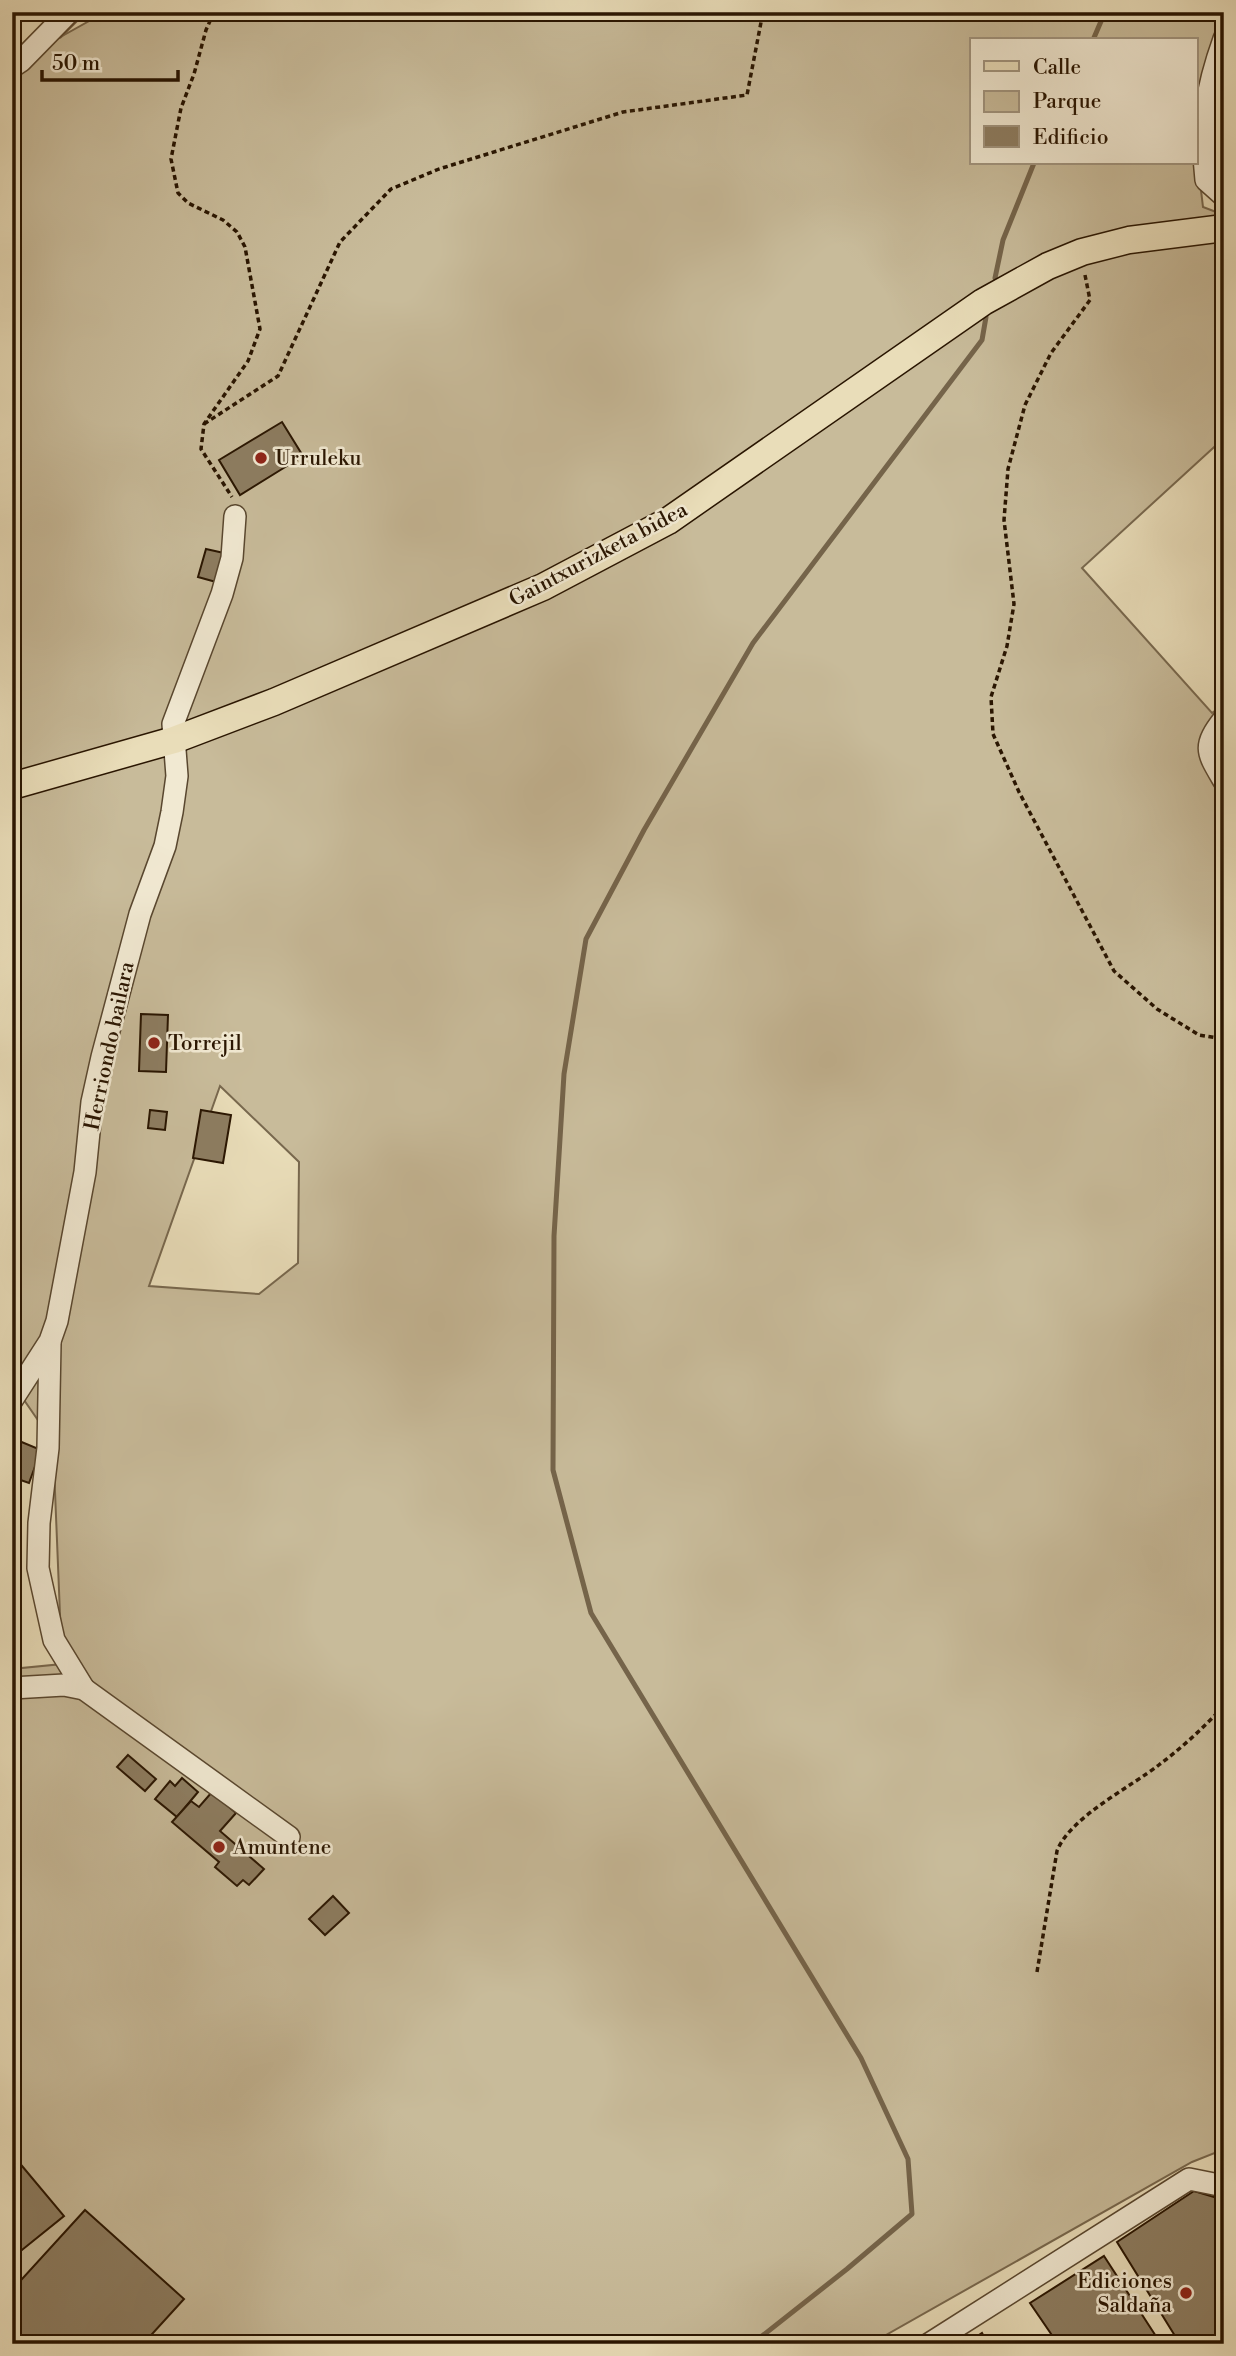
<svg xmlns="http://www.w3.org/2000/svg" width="1236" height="2356" viewBox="0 0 1236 2356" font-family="'Libre Bodoni',serif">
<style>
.green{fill:#c8bb9a;stroke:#78684e;stroke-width:2;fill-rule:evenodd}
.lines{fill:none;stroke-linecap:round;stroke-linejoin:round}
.stream{stroke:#75644a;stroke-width:5}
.building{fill:#8d7d61;stroke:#291501;stroke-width:2}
.minor-casing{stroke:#59472f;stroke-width:24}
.major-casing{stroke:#291501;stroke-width:29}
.path{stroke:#291501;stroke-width:3.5;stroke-dasharray:5 3.5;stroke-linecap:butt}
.minor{stroke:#f1e9d2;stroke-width:21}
.major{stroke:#e9ddb9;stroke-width:26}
.poi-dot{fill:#8f2418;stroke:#f1e9d2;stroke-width:2.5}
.labels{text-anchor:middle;stroke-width:5;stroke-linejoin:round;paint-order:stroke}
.poi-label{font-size:21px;fill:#291501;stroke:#f1e9d2;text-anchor:start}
.street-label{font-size:21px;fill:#291501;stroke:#f1e9d2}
</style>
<rect width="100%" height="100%" fill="#e9ddb9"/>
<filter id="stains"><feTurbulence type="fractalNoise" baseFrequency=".00286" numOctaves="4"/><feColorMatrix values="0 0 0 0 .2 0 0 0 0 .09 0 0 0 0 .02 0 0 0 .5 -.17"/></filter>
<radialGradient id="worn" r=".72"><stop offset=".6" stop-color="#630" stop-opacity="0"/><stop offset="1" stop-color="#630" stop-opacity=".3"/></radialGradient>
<path class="green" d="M97,12H1224L1196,97V40H972V163H1196V148L1203,207L1224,215V438L1082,568L1212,713L1224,704V2151L1222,2150L1192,2162L870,2344H12V1669L62,1664L53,1442L24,1400L12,1416V64L98,16ZM220,1086L299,1162L298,1263L259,1294L149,1286Z"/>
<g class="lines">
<g class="stream">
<path d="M60,36L78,18L90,12"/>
<path d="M1093,40L1105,12"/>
<path d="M995,278L1003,240L1034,163"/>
<path d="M752,2344L847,2269L912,2214L908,2159L861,2058L591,1613L553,1470L554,1236L564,1074L586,939L644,830L753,643L982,340L986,317"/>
</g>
</g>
<g class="building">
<path d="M282,422L303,456L240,495L219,460Z"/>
<path d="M206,549L224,553L216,582L198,577Z"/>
<path d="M141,1014L168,1015L166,1072L139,1071Z"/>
<path d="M150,1110L167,1112L165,1130L148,1128Z"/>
<path d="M201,1110L231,1115L223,1163L193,1158Z"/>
<path d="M12,1438L41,1450L29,1483L12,1477Z"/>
<path d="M128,1755L156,1779L145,1791L117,1767Z"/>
<path d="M182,1778L198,1792L177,1817L155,1799L170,1781L175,1786Z"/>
<path d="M212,1792L236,1813L220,1831L264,1869L249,1885L243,1880L237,1886L215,1867L219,1862L172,1822L191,1801L199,1807Z"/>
<path d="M333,1896L349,1913L325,1935L309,1919Z"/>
<path d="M12,2154L64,2216L12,2258Z"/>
<path d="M1194,2191L1224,2200V2344H1180L1117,2242Z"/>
<path d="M85,2210L184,2299L143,2344H12V2290Z"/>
<path d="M1104,2256L1161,2344H1058L1030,2303Z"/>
<path d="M982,2333L988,2344H966Z"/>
</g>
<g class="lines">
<g class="minor-casing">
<g id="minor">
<path d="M1224,39C1206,89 1200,127 1206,180L1224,196"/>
<path d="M12,67L21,61L69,12"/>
<path d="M1224,719C1202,747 1207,752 1224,781"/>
<path d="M50,1343L48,1448L39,1523L38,1568L54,1640L84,1689"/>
<path d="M12,1400L50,1341L57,1321L85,1172L92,1102L102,1057L140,914L165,846L172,812L177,776L173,724L222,594L232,558L235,516"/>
<path d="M12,1688L64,1685L84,1689L289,1837"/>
<path d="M929,2344L1189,2179L1224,2186"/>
</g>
</g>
<g class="major-casing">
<path id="major" d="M12,786L174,740L274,702L543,587L668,521L983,302L1048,266L1082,252L1129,240L1224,228"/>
</g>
<g class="path">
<path d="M214,12L206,30L194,74L181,108L171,159L178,193L188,203L223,220L237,232L245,247L260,329L248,361L204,424L201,449L232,497"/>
<path d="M1085,275L1090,300L1051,353L1025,405L1008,469L1004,520L1014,604L1007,646L991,697L993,734L1019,792L1114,971L1157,1009L1199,1035L1224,1039"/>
<path d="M204,424L278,376L340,242L391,189L439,169L623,112L747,95L763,12"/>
<path d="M1037,1972L1057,1851C1070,1817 1131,1787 1160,1764C1183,1747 1204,1727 1224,1706"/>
</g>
<use href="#minor" class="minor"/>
<use href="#major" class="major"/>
</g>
<g class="poi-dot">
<circle cx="261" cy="458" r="7"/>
<circle cx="154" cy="1043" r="7"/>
<circle cx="219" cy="1847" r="7"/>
<circle cx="1186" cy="2293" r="7"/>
</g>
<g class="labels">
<g class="poi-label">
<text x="275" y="465">Urruleku</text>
<text x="168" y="1050">Torrejil</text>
<text x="233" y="1854">Amuntene</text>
<text x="1172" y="2288" text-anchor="end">Ediciones<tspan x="1172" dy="24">Saldaña</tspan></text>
</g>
<g class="street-label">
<text transform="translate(598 554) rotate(-28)" y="7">Gaintxurizketa bidea</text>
<text transform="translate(109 1046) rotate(-78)" y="7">Herriondo bailara</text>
</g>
</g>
<rect width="1236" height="2356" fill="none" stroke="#e9ddb9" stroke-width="42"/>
<rect x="14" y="14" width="1208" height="2328" fill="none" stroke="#291501" stroke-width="3.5"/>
<rect x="21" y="21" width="1194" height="2314" fill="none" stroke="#291501" stroke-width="2"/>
<rect x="970" y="38" width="228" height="126" fill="#f1e9d2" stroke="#a1947e" stroke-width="2"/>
<rect x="984" y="61" width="35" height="10" fill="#e9ddb9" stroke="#a1947e" stroke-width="2"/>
<text x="1033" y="74" font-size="21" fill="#291501">Calle</text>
<rect x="984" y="91" width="35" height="21" fill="#c8bb9a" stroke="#a1947e" stroke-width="2"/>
<text x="1033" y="108" font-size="21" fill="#291501">Parque</text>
<rect x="984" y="126" width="35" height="21" fill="#8d7d61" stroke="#a1947e" stroke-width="2"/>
<text x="1033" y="144" font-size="21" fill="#291501">Edificio</text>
<path d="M42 70v10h136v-10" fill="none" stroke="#291501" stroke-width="3.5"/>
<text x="52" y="70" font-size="21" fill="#291501" stroke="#f1e9d2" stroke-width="5" paint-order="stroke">50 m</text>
<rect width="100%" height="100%" filter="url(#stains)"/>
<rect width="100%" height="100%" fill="url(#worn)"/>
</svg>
